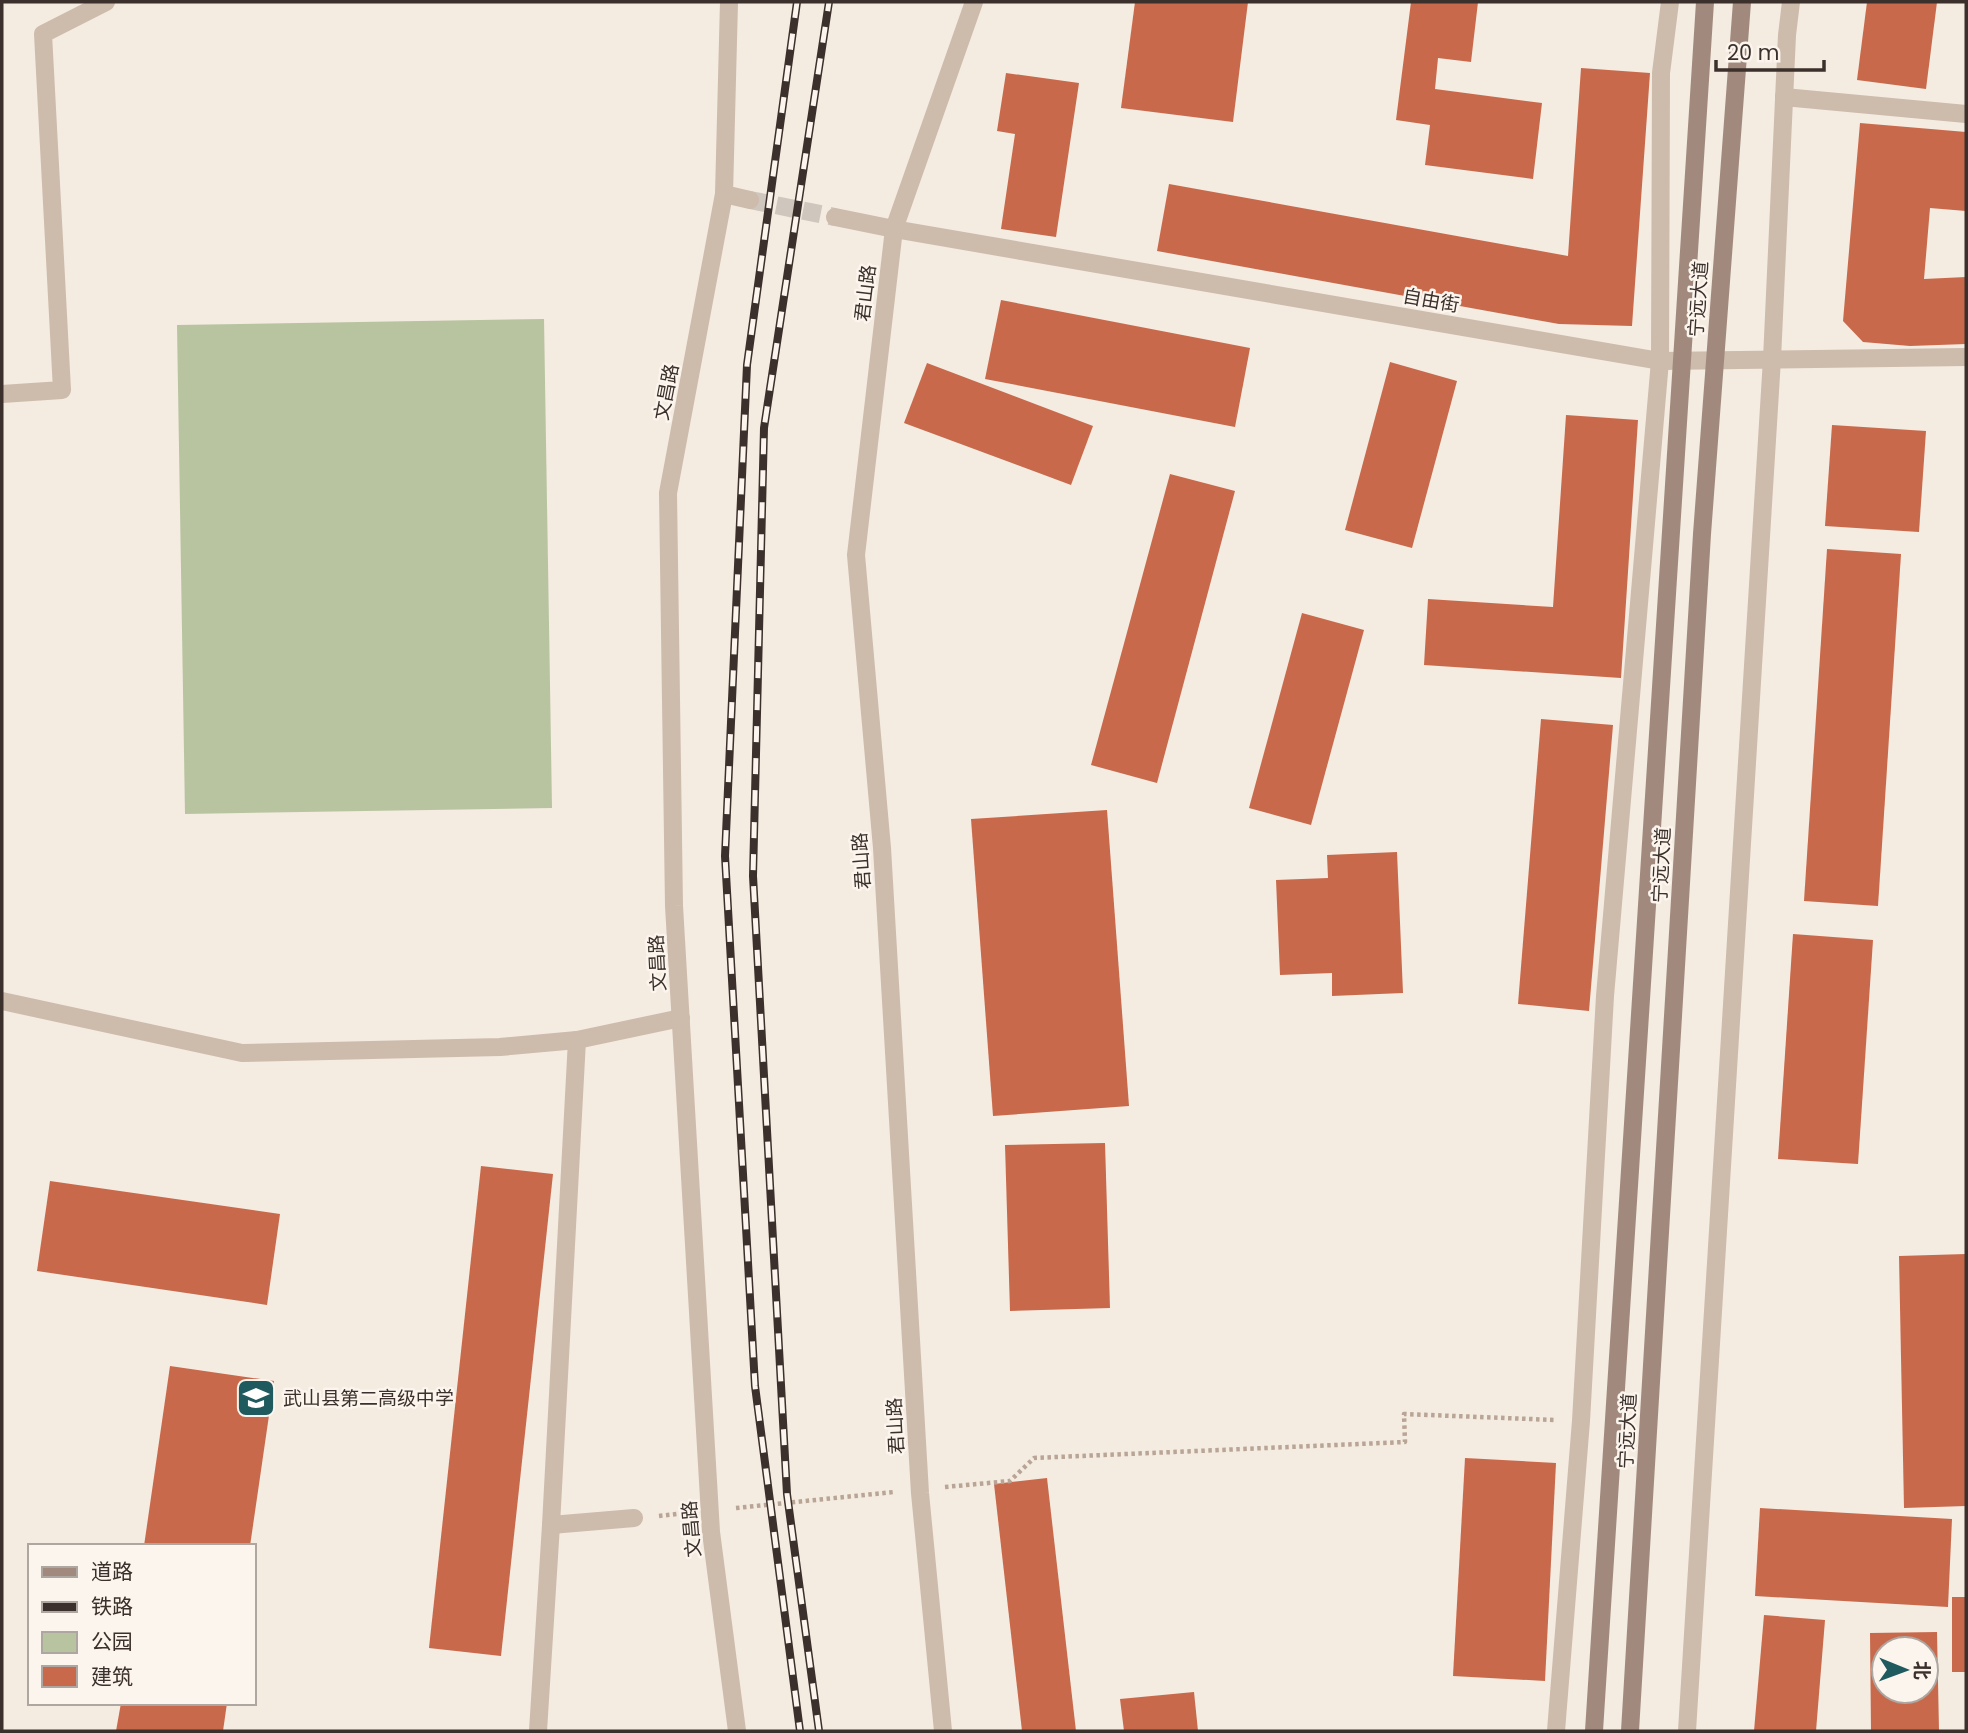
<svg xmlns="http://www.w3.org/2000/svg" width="1968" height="1733" viewBox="0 0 1968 1733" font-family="Poppins,'Noto Sans SC',sans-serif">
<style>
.green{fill:#b8c4a0}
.building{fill:#c8694b;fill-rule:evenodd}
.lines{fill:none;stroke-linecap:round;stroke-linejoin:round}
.minor-tunnel{stroke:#cfc6bd;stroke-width:18;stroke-dasharray:18 9;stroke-linecap:butt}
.path{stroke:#b9a596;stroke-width:4.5;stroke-dasharray:3.5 3.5;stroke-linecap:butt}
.minor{stroke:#cdbbac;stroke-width:18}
.tertiary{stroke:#cdbbac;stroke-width:18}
.secondary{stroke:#a18a7d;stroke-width:18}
.rail-casing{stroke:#3b302b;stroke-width:8}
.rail{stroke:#fbf5ee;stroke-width:5;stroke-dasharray:16;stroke-linecap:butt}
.labels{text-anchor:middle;stroke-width:5;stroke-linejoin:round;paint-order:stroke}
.street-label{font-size:19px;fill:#3b302b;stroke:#fbf5ee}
.poi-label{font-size:19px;fill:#3b302b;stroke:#fbf5ee;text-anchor:start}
</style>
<rect width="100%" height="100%" fill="#f4ebe1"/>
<path class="green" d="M544,319L552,808L185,814L177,325Z"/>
<g class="building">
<path d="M1135,2H1248L1233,122L1121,108Z"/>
<path d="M1411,2H1478L1471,62L1438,58L1435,89L1542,103L1533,179L1425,165L1430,125L1396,120Z"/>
<path d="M1867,2H1937L1926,89L1857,80Z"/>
<path d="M1581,68L1650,73L1632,326L1559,324L1157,251L1169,184L1568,256Z"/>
<path d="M1006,73L1079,83L1056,237L1001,229L1015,134L997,131Z"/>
<path d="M1860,123L1966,132V211L1930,208L1924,279L1966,277V344L1910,346L1863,342L1843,321Z"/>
<path d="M1001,300L1250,348L1235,427L985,379Z"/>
<path d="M1390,362L1457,381L1412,548L1345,530Z"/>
<path d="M927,363L1093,426L1071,485L904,423Z"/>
<path d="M1566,415L1638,420L1621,678L1424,665L1428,599L1553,607Z"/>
<path d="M1832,425L1926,431L1919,532L1825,526Z"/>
<path d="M1170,474L1235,491L1157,783L1091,765Z"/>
<path d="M1827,549L1901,554L1878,906L1804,901Z"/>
<path d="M1302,613L1364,630L1311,825L1249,808Z"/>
<path d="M1541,719L1613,725L1589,1011L1518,1004Z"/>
<path d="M1107,810L1129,1106L993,1116L971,819Z"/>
<path d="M1397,852L1403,993L1332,996V973L1280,975L1276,880L1328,878L1327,855Z"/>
<path d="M1793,934L1873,940L1858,1164L1778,1159Z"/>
<path d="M1105,1143L1110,1308L1010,1311L1005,1145Z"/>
<path d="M481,1166L553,1174L501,1656L429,1648Z"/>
<path d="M50,1181L280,1214L267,1305L37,1271Z"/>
<path d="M1966,1254V1506L1904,1508L1899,1256Z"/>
<path d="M170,1366L274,1381L250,1546H144Z"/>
<path d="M1465,1458L1556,1463L1545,1681L1453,1676Z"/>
<path d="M1047,1478L1076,1731H1022L994,1484Z"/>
<path d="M1760,1508L1952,1519L1948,1607L1755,1596Z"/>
<rect x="1952" y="1597" width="14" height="75"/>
<path d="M1764,1615L1825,1620L1816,1731H1754Z"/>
<path d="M1937,1632L1939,1731H1871L1870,1633ZM1884,1649H1926V1691H1884Z"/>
<path d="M1194,1692L1198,1731H1124L1120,1699Z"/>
<path d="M121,1703H227L223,1731H116Z"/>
</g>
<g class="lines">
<path class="minor-tunnel" d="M750,200L835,217"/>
<g class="path">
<path d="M945,1487L1010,1481L1034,1458L1405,1442L1404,1414L1555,1420"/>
<path d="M736,1508L894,1492"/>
<path d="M659,1516L685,1513"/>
</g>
<g class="minor">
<path d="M729,2L724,194L750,200"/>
<path d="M1784,97L1966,114"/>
<path d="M835,217L894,229L1660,361L1966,357"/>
<path d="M2,394L62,390L43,34L106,2"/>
<path d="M2,1001L242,1053L500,1047L577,1040L681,1018"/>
<path d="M551,1525L634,1518"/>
<path d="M538,1731L551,1525L577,1040"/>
<path d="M1556,1731L1581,1421L1605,996L1660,361L1661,73L1670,2"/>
<path d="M1687,1731L1772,359L1787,35L1791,2"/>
</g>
<g class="tertiary">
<path d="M724,194L668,493L674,906L711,1532L737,1731"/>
<path d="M943,1731L920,1493L882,848L856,555L894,229L974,2"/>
</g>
<g class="secondary">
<path d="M1594,1731L1705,2"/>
<path d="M1630,1731L1702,534L1742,2"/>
</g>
<g class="rail-casing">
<g id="rail">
<path d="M797,2L747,365L725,856L755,1386L800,1731"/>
<path d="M819,1731L787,1494L753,876L764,428L829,2"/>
</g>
</g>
<use href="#rail" class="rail"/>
</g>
<defs>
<g id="school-square" transform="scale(2.0125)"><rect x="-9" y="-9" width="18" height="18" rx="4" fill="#1f5a5e" stroke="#fbf5ee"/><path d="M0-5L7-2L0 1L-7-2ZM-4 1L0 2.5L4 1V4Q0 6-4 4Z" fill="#fff"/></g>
</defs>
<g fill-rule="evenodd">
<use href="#school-square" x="256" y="1398"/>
</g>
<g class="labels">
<g class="street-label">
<text transform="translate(865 293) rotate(-83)" y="7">君山路</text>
<text transform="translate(1698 299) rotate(-86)" y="7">宁远大道</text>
<text transform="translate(1431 300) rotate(10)" y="7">自由街</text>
<text transform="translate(666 392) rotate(-79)" y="7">文昌路</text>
<text transform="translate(861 861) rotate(-94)" y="7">君山路</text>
<text transform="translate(1661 865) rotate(-87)" y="7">宁远大道</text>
<text transform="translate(657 963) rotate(-93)" y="7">文昌路</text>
<text transform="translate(895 1426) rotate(-93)" y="7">君山路</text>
<text transform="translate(1627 1431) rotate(-87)" y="7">宁远大道</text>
<text transform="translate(691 1529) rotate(-95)" y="7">文昌路</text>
</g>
<g class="poi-label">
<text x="283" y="1405">武山县第二高级中学</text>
</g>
</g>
<rect width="1968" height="1733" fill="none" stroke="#3b302b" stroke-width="7"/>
<rect x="28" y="1544" width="228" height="161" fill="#fbf5ee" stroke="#aea6a0" stroke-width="2"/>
<rect x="42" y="1567" width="35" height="10" fill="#a18a7d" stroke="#aea6a0" stroke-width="2"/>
<text x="91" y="1579" font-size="21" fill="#3b302b">道路</text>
<rect x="42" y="1602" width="35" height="10" fill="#3b302b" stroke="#aea6a0" stroke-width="2"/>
<text x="91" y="1614" font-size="21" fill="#3b302b">铁路</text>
<rect x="42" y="1632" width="35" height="21" fill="#b8c4a0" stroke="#aea6a0" stroke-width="2"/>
<text x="91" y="1649" font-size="21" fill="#3b302b">公园</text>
<rect x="42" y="1666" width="35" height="21" fill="#c8694b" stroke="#aea6a0" stroke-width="2"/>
<text x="91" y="1684" font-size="21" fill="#3b302b">建筑</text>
<g transform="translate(1905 1670) rotate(91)"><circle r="33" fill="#fbf5ee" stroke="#aea6a0" stroke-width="2"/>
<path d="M0-5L12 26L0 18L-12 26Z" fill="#1f5a5e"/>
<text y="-10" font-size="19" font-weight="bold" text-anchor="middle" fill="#3b302b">北</text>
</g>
<path d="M1716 60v10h108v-10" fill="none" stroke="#3b302b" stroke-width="3.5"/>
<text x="1727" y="60" font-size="21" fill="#3b302b" stroke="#fbf5ee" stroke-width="5" paint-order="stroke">20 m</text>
</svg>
